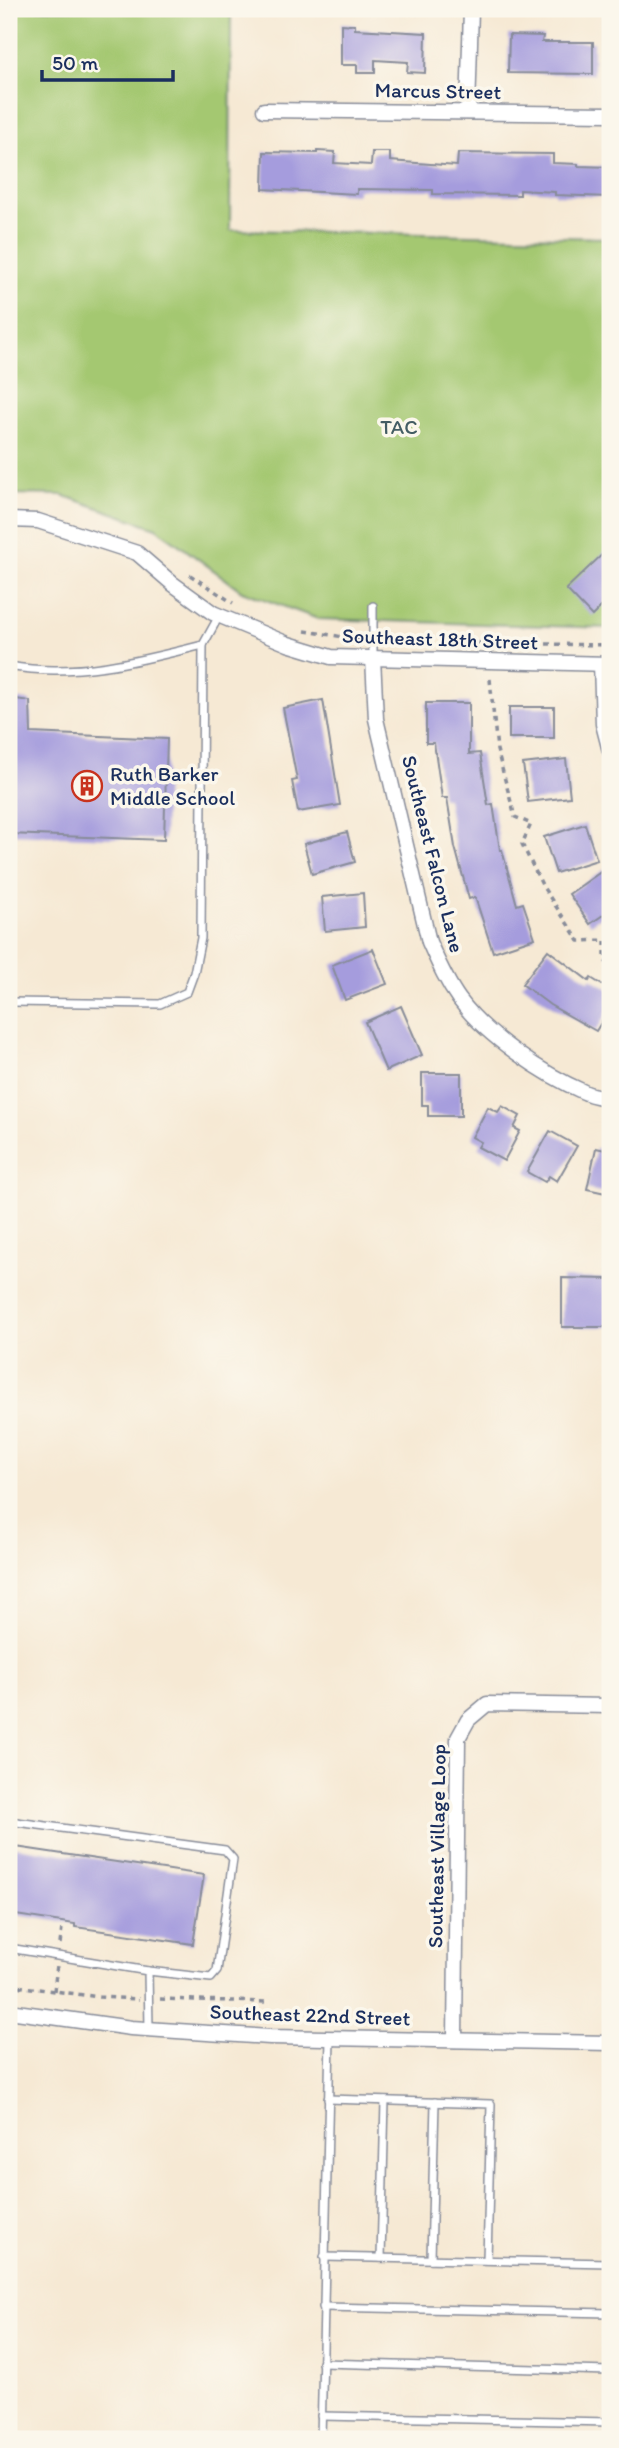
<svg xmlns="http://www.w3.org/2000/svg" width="619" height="2448" viewBox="0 0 619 2448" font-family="Itim,sans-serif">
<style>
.green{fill:#a4c871;stroke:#607c68;stroke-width:2}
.building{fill:#a59cdd}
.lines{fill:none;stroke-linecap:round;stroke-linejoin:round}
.service-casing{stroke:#888c99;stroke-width:10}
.minor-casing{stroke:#888c99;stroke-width:17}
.path{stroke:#888c99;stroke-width:3.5;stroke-dasharray:5 5;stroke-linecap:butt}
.service{stroke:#fff;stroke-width:7}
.minor{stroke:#fff;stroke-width:14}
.labels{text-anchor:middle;stroke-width:7;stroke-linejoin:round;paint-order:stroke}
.street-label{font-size:21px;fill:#1b2f5e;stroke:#fbf7ec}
.park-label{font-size:21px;fill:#445d64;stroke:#fbf7ec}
.poi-label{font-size:21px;fill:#1b2f5e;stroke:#fbf7ec;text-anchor:start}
</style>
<rect width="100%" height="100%" fill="#fbf7ec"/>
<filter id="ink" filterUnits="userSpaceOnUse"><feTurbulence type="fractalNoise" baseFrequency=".0143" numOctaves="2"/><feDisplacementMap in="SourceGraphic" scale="14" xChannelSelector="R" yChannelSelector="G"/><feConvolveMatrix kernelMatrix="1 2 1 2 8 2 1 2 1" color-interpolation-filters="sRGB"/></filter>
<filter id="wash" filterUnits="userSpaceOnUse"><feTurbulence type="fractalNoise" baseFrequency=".00686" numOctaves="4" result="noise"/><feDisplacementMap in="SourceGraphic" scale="28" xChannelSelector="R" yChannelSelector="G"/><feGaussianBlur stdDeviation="1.57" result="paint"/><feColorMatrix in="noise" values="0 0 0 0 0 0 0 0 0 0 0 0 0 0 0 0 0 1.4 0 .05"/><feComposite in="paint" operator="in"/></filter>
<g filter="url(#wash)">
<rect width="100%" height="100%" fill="#f6e9d4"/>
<path class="green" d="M9,9H231L230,230L610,238V628L318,619L242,591L156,528L62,495L9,494Z"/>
<g id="blocks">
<g class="building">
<path d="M341,24L355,25V29L426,33L425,73L407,72L408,62L375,60V73H357V65H341Z"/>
<path d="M509,35L543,36L542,42H593V74L508,73Z"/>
<path d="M317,151L335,152L334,163L371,165L372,152H390V161L457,166L458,153L553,154V163L578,164V166L610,167V197L555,195V192L520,190V195L433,194V190L357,189V194L263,189L264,152L317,153Z"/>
<path d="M610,547V598L592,616L566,589Z"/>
<path d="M9,698L30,701L31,733L167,739L164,840L9,834Z"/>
<path d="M323,700L340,805L298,812L292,781L297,780L283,708Z"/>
<path d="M426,703H469V754L480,753L488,805L493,804L500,850H502L517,905L523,903L535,938L493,952L475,897L469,899L455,847L447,798H442L434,743H426Z"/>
<rect x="509" y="707" width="45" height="31"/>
<path d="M566,759L570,797L528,802L523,764Z"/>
<path d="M585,824L597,860L556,873L544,837Z"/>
<path d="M347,832L355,862L312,874L304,844Z"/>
<path d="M605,869L610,878V910L590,924L569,894Z"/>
<path d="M363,893L365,927L325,931L322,897Z"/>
<path d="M373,949L387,984L345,1000L332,965Z"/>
<path d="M548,950L589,981L591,978L610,990V1008L596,1031L550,1005L522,984Z"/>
<path d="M401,1006L422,1055L386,1071L365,1022Z"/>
<path d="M422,1073H461V1116H428V1105H422Z"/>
<path d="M502,1106L520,1116L514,1128L520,1131L504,1161L478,1147L481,1142L472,1137L488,1107L498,1112Z"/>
<path d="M550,1131L577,1146L557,1181L549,1176L545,1182L527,1172Z"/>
<path d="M596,1148L610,1151V1194L587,1189Z"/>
<path d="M562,1278L610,1279V1327H562Z"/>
<path d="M9,1846L204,1875L193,1944L75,1927V1924L9,1914Z"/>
</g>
</g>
</g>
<g filter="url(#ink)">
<use href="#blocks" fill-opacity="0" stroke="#888c99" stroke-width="2"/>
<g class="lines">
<g class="service-casing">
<g id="service">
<path d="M373,657V606"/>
<path d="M9,666C74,678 140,661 203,645L219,616"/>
<path d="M9,1002L160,1004L187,992L194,973L201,938L203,645"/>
<path d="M9,1821L225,1850L233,1859L217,1971L211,1978L148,1971"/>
<path d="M9,1948L148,1971L149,2029"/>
<path d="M328,2099L491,2104L487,2260"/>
<path d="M324,2257L610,2263"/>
<path d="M381,2258L385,2101"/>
<path d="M431,2259L435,2102"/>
<path d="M323,2307L610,2313"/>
<path d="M322,2363L610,2371"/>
<path d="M321,2416L610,2422"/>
<path d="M321,2439L330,2038"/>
</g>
</g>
<g class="minor-casing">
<g id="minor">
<path d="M264,110L610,114"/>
<path d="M468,112L471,9"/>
<path d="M9,520L38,521L137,553L173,584L213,613L288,644L331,657L610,664"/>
<path d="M373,658L376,719L429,942C438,962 446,981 459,999C486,1036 543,1074 584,1092C592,1096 602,1097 610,1099"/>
<path d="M601,664L603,724L610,751"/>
<path d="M9,2011L131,2028L270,2037L610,2043"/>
<path d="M455,2040L458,1738L468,1720L487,1704L610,1706"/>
</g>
</g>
<g class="path">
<path d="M190,575L233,603"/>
<path d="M305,631L363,640"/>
<path d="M476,643L610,645"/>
<path d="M490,679L497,750L515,817L531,824L522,844L543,887L579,941L605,940V961L610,965"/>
<path d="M60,1944L62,1928"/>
<path d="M9,1985L99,1997L139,1999"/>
<path d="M54,1991L57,1965"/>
<path d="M160,1999L267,2002"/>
</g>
<use href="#service" class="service"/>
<use href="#minor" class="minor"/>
</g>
</g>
<defs>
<g id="building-ring" transform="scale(1.575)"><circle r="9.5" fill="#fbf7ec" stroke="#c8321e" stroke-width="1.5"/><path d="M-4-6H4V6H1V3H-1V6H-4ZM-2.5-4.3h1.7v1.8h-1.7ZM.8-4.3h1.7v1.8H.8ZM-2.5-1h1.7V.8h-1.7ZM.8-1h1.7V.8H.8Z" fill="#c8321e"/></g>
</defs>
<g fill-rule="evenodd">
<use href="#building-ring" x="87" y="786"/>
</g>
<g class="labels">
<g class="street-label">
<text transform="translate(438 91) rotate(1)" y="7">Marcus Street</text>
<text transform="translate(440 639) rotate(2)" y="7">Southeast 18th Street</text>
<text transform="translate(433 854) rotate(76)" y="7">Southeast Falcon Lane</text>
<text transform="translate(437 1846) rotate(-89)" y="7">Southeast Village Loop</text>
<text transform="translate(310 2015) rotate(2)" y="7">Southeast 22nd Street</text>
</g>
<g class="park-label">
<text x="399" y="434">TAC</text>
</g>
<g class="poi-label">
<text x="110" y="781">Ruth Barker<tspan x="110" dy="24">Middle School</tspan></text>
</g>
</g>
<rect width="619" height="2448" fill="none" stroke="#fbf7ec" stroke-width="35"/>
<path d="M42 70v10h131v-10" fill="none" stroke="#1b2f5e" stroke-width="3.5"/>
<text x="52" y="70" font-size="21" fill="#1b2f5e" stroke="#fbf7ec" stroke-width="5" paint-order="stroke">50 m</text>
</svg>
